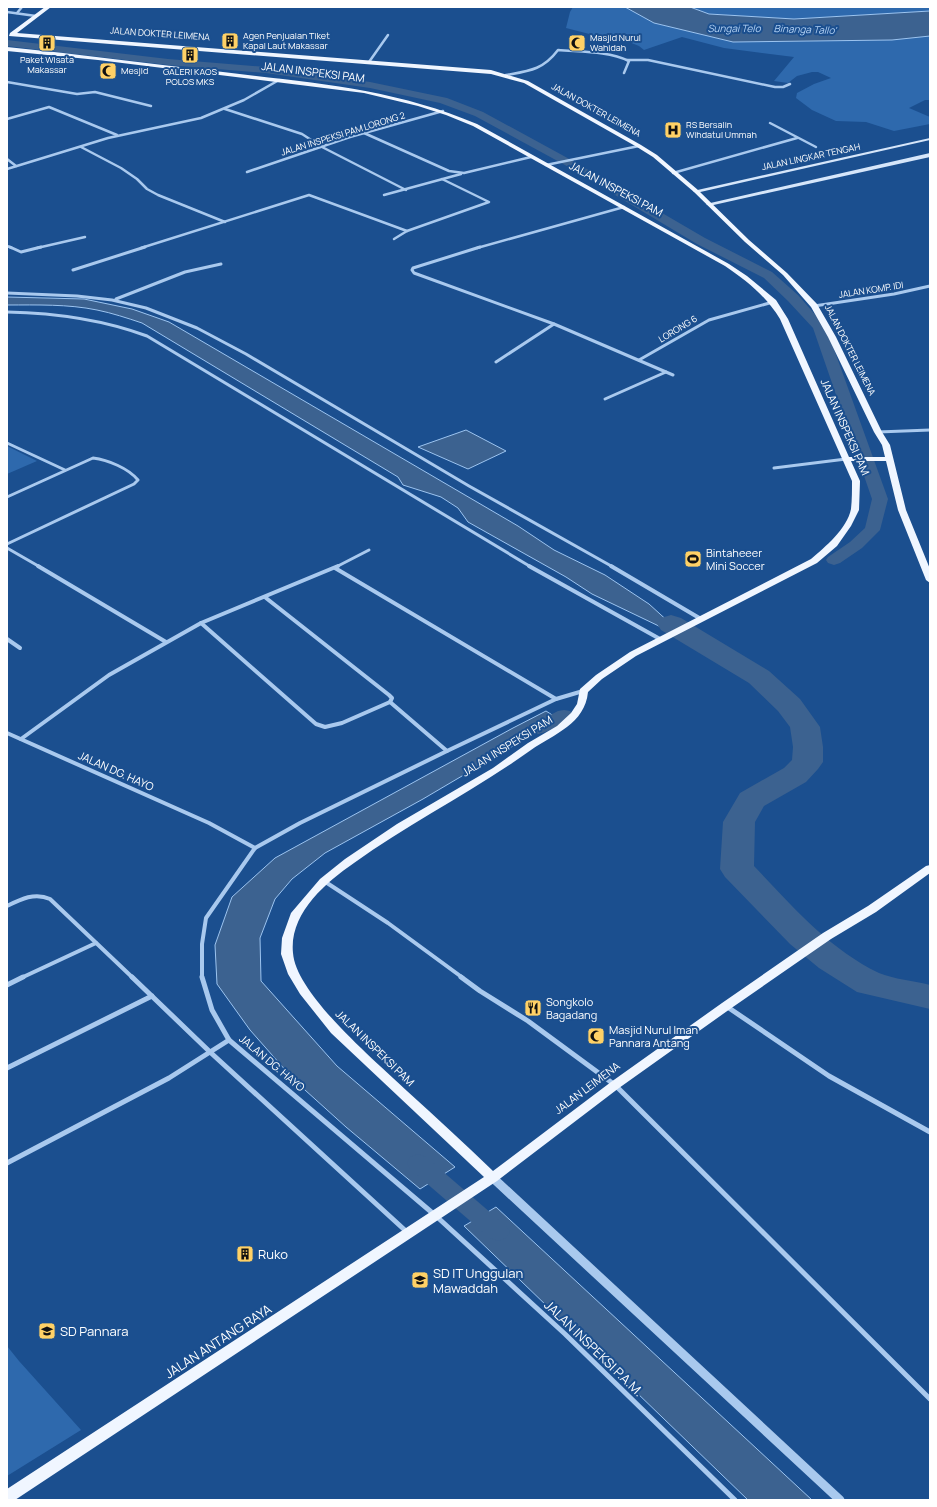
<svg xmlns="http://www.w3.org/2000/svg" width="937" height="1507" viewBox="0 0 937 1507" font-family="Manrope,sans-serif">
<style>
.green{fill:#2e69ad}
.water{fill:#3c6290;stroke:#9cc4f0}
.lines{fill:none;stroke-linecap:round;stroke-linejoin:round}
.canal{fill:#3c6290;fill-rule:evenodd}
.river{fill:#3c6290;fill-rule:evenodd}
.minor-far3{stroke:#a9c9ee;stroke-width:2.5}
.minor-far2{stroke:#a9c9ee;stroke-width:3}
.minor-far1{stroke:#a9c9ee;stroke-width:4}
.minor{stroke:#a9c9ee;stroke-width:5}
.tertiary{stroke:#a9c9ee;stroke-width:9}
.secondary{fill:#d6e6fa;fill-rule:evenodd}
.primary{fill:#f0f6ff;fill-rule:evenodd}
.labels{text-anchor:middle;stroke-width:4;stroke-linejoin:round;paint-order:stroke}
.far-street-label{font-size:9px;fill:#fff;stroke:#1b4f8f}
.far-poi-label{font-size:9px;fill:#fff;stroke:#1b4f8f;text-anchor:start}
.far-water-label{font-size:10px;font-style:italic;fill:#b5d3f5;stroke:#1b4f8f}
.street-label{font-size:11px;fill:#fff;stroke:#1b4f8f}
.poi-label{font-size:11px;fill:#fff;stroke:#1b4f8f;text-anchor:start}
.near-poi-label{font-size:13px;fill:#fff;stroke:#1b4f8f;text-anchor:start}
.near-street-label{font-size:13px;fill:#fff;stroke:#1b4f8f}
</style>
<rect width="100%" height="100%" fill="#1b4f8f"/>
<g class="green">
<path d="M573,7H625L654,23L733,42L889,40L930,36V100H925L909,108L930,117V124L894,131L866,122L836,121L812,110L796,98L797,93L814,84L831,78L818,72H812L797,76L788,83L774,81L794,57L724,48L682,37L644,50L639,46L619,38L609,39L566,28L570,12Z"/>
<path d="M690,7H930V11L794,19L709,14Z"/>
<path d="M7,446L37,461L7,474Z"/>
<path d="M7,1346L19,1361L81,1430L7,1476Z"/>
</g>
<g class="water">
<path d="M625,7H690L709,14L794,19L930,11V36L892,40L733,42L654,23Z"/>
<path d="M7,297L84,299L132,309L169,322L518,526L554,550L605,575L649,604L671,624L663,628L592,594L566,577L468,522L458,508L441,497L403,485L398,477L142,323C127,318 112,313 97,310C68,304 37,305 7,305Z"/>
<path d="M466,430L506,451L468,469L418,447Z"/>
<path d="M546,711L557,718L540,730L423,799L325,853L292,879L275,899L260,938L261,981L337,1066L455,1167L420,1189L346,1127L295,1081L250,1030L217,984L215,945L232,897L275,858L513,728Z"/>
<path d="M496,1207L812,1500H748L464,1226Z"/>
</g>
<g class="lines">
<g class="canal">
<path d="M7,40L168,59L266,67L370,82L447,98L483,112L573,161L705,238L772,272L798,295L826,327L888,499L880,530L862,548L840,563L834,565L828,563L826,560L828,557L850,542L865,528L872,499L813,328L788,301L764,278L697,244L565,165L475,116L440,103L370,88L266,73L168,65L7,46Z"/>
<path d="M564,710L570,711L573,715L570,719C558,725 543,737 529,734L526,730L529,726L558,711Z"/>
<path d="M418,1154L426,1157L506,1226L510,1232L506,1238L498,1241L490,1238L410,1169L407,1163L410,1157Z"/>
</g>
<path class="river" d="M671,615L681,618L769,671L800,699L820,727L823,747V762L818,769L806,782L764,806L755,822L754,866C792,906 829,949 879,973C893,979 915,981 930,985V1009L857,992L819,968L790,944L725,877L720,869L723,822L740,793L784,768L792,760L793,747L790,727L778,711L749,683L661,630L657,624L661,618Z"/>
<g class="minor-far3">
<path d="M7,12L36,16"/>
<path d="M17,13L22,7"/>
<path d="M627,60H648L775,87H783L790,84"/>
<path d="M369,62L388,35"/>
<path d="M506,75C529,71 543,70 558,50C581,52 608,51 629,61L624,73"/>
<path d="M7,82L77,94L95,92L151,106"/>
<path d="M225,109L302,134L322,147L406,190"/>
<path d="M7,119L49,107L117,135"/>
<path d="M770,123L816,147"/>
<path d="M364,133L449,171L464,173L531,157"/>
<path d="M81,147L121,168L137,179L147,189L158,195L225,222"/>
<path d="M7,159L16,166"/>
<path d="M546,165L639,146"/>
<path d="M7,169L108,138L201,118L244,100L279,80"/>
<path d="M247,172L350,137L443,111"/>
<path d="M673,173L797,138"/>
<path d="M384,195L461,174"/>
<path d="M394,239L407,231L489,202L442,179"/>
<path d="M7,246L12,248"/>
<path d="M37,248L85,237"/>
<path d="M141,248L309,195L407,231"/>
<path d="M477,248L624,207"/>
</g>
<g class="minor-far2">
<path d="M10,247L21,252L41,247"/>
<path d="M480,247L413,268L412,270L414,273L554,324L673,375"/>
<path d="M73,270L145,247"/>
<path d="M7,293L77,296L112,300L146,308L197,328L246,354L469,486L613,567"/>
<path d="M116,299L185,272L221,264"/>
<path d="M814,306L894,294L930,286"/>
<path d="M7,312C56,313 101,319 147,336L531,567"/>
<path d="M639,360L709,320L773,302"/>
<path d="M496,362L554,324"/>
<path d="M605,399L666,372"/>
<path d="M878,432L930,430"/>
<path d="M7,443L65,470"/>
<path d="M774,468L846,459"/>
<path d="M7,497L93,458C108,460 128,468 138,480L134,484L7,544"/>
<path d="M7,548L40,567"/>
<path d="M336,567L369,550"/>
</g>
<g class="minor-far1">
<path d="M38,566L166,642"/>
<path d="M529,566L660,639"/>
<path d="M611,566L701,619"/>
<path d="M335,568L556,699"/>
<path d="M201,623L316,724L325,727L342,723L390,702L392,698L389,695L266,598"/>
<path d="M7,639L20,648"/>
<path d="M390,702L447,751"/>
<path d="M7,733L209,823L255,848"/>
<path d="M21,739L109,675L201,623L338,566"/>
<path d="M324,881L388,923L463,978"/>
<path d="M7,906C21,899 35,892 50,899L133,978"/>
<path d="M21,978L96,943"/>
<path d="M202,978V944L206,918L255,848L300,823L447,751L556,699L583,691"/>
</g>
<g class="minor">
<path d="M132,977L210,1052L408,1233"/>
<path d="M202,977L212,1010L229,1040L436,1216L565,1334L735,1500"/>
<path d="M461,977L480,991L528,1021L615,1085L930,1399"/>
<path d="M7,985L23,977"/>
<path d="M726,1006L829,1076L930,1132"/>
<path d="M7,1068L152,996"/>
<path d="M7,1163L169,1078L229,1040"/>
</g>
<path class="tertiary" d="M493,1178L840,1500"/>
<g class="secondary">
<path d="M930,138V140L696,193L693,191Z"/>
<path d="M930,153V157L709,206L706,204Z"/>
</g>
<path class="primary" d="M45,7H51L17,33L491,70L528,81L641,145L657,155L698,190L749,240L787,273L817,304L836,337L882,432L890,445L906,510L930,569V583L926,580L898,510L886,461H851L860,481L859,510L851,526L837,546L817,563L636,656L602,679L588,692C585,724 554,734 531,750C474,791 411,822 354,863C325,883 289,914 293,953C296,995 377,1062 407,1091C436,1117 465,1144 493,1171L611,1082L722,1003L823,933L868,906L926,866L930,865V873L876,912L831,939L730,1009L619,1088L497,1181L15,1500H7V1489L484,1177L331,1033L300,994L288,974L281,954L282,938L291,913L320,879L345,859L397,824L493,768L528,743L557,726L571,713L577,704L580,689L596,675L630,652L811,559C825,547 847,529 851,509C852,500 852,490 852,481L780,319C766,296 747,281 725,266L473,126L446,115L418,106L364,93L98,60L7,51V47C79,54 151,64 223,72C313,83 393,88 477,124L729,264L747,276L776,300L788,319L849,457H885L882,445L874,432L828,337L811,307L783,275L745,242L694,192L653,157L637,147L524,83L491,74L9,36L10,33Z"/>
</g>
<defs>
<g id="building-square" transform="scale(0.9)"><rect x="-9" y="-9" width="18" height="18" rx="4" fill="#ffd166" stroke="#1b4f8f"/><path d="M-4-6H4V6H1V3H-1V6H-4ZM-2.5-4.3h1.7v1.8h-1.7ZM.8-4.3h1.7v1.8H.8ZM-2.5-1h1.7V.8h-1.7ZM.8-1h1.7V.8H.8Z" fill="#111"/></g>
<g id="mosque-square" transform="scale(0.9)"><rect x="-9" y="-9" width="18" height="18" rx="4" fill="#ffd166" stroke="#1b4f8f"/><path d="M3.5-4.9A6 6 0 1 0 3.5 4.9A5 5 0 1 1 3.5-4.9Z" fill="#111"/></g>
<g id="hospital-square" transform="scale(0.9)"><rect x="-9" y="-9" width="18" height="18" rx="4" fill="#ffd166" stroke="#1b4f8f"/><path d="M-5-5h3v3.5h4V-5h3V5h-3V1.5h-4V5h-3Z" fill="#111"/></g>
<g id="stadium-square" transform="scale(0.9)"><rect x="-9" y="-9" width="18" height="18" rx="4" fill="#ffd166" stroke="#1b4f8f"/><path d="M0-5a6.5 5 0 1 0 0 10a6.5 5 0 1 0 0-10ZM-3.5-1.8h7v3.6h-7Z" fill="#111"/></g>
<g id="restaurant-square" transform="scale(0.9)"><rect x="-9" y="-9" width="18" height="18" rx="4" fill="#ffd166" stroke="#1b4f8f"/><path d="M-5-6h1v4h1v-4h1v4h1v-4h1v5L-1.5 .5V6h-2V.5L-5-1ZM5-6V6H3V1.5H1.5Q1.5-4 5-6Z" fill="#111"/></g>
<g id="school-square" transform="scale(0.9)"><rect x="-9" y="-9" width="18" height="18" rx="4" fill="#ffd166" stroke="#1b4f8f"/><path d="M0-5L7-2L0 1L-7-2ZM-4 1L0 2.5L4 1V4Q0 6-4 4Z" fill="#111"/></g>
</defs>
<g fill-rule="evenodd">
<use href="#building-square" x="230" y="41"/>
<use href="#building-square" x="47" y="43"/>
<use href="#mosque-square" x="577" y="43"/>
<use href="#building-square" x="190" y="55"/>
<use href="#mosque-square" x="108" y="71"/>
<use href="#hospital-square" x="673" y="130"/>
<use href="#stadium-square" x="693" y="559"/>
<use href="#restaurant-square" x="533" y="1008"/>
<use href="#mosque-square" x="596" y="1036"/>
<use href="#building-square" x="245" y="1254"/>
<use href="#school-square" x="420" y="1280"/>
<use href="#school-square" x="47" y="1331"/>
</g>
<g class="labels">
<g class="far-street-label">
<text transform="translate(160 34) rotate(4)" y="3">JALAN DOKTER LEIMENA</text>
<text transform="translate(596 110) rotate(29)" y="3">JALAN DOKTER LEIMENA</text>
<text transform="translate(343 134) rotate(-17)" y="3">JALAN INSPEKSI PAM LORONG 2</text>
<text transform="translate(811 157) rotate(-12)" y="3">JALAN LINGKAR TENGAH</text>
<text transform="translate(871 290) rotate(-9)" y="3">JALAN KOMP. IDI</text>
<text transform="translate(678 329) rotate(-31)" y="3">LORONG 6</text>
<text transform="translate(850 350) rotate(63)" y="3">JALAN DOKTER LEIMENA</text>
</g>
<g class="far-poi-label">
<text x="243" y="39">Agen Penjualan Tiket<tspan x="243" dy="10">Kapal Laut Makassar</tspan></text>
<text x="590" y="41">Masjid Nurul<tspan x="590" dy="10">Wahidah</tspan></text>
<text x="47" y="63" text-anchor="middle">Paket Wisata<tspan x="47" dy="10">Makassar</tspan></text>
<text x="121" y="74">Mesjid</text>
<text x="190" y="75" text-anchor="middle">GALERI KAOS<tspan x="190" dy="10">POLOS MKS</tspan></text>
<text x="686" y="128">RS Bersalin<tspan x="686" dy="10">Wihdatul Ummah</tspan></text>
</g>
<g class="far-water-label">
<text x="734" y="32">Sungai Telo</text>
<text transform="translate(805 29) rotate(2)" y="4">Binanga Tallo'</text>
</g>
<g class="street-label">
<text transform="translate(313 72) rotate(7)" y="4">JALAN INSPEKSI PAM</text>
<text transform="translate(616 189) rotate(28)" y="4">JALAN INSPEKSI PAM</text>
<text transform="translate(845 427) rotate(66)" y="4">JALAN INSPEKSI PAM</text>
<text transform="translate(507 746) rotate(-32)" y="4">JALAN INSPEKSI PAM</text>
<text transform="translate(116 771) rotate(24)" y="4">JALAN DG. HAYO</text>
<text transform="translate(375 1048) rotate(44)" y="4">JALAN INSPEKSI PAM</text>
<text transform="translate(272 1063) rotate(40)" y="4">JALAN DG. HAYO</text>
<text transform="translate(587 1088) rotate(-37)" y="4">JALAN LEIMENA</text>
</g>
<g class="poi-label">
<text x="706" y="557">Bintaheeer<tspan x="706" dy="13">Mini Soccer</tspan></text>
<text x="546" y="1006">Songkolo<tspan x="546" dy="13">Bagadang</tspan></text>
<text x="609" y="1034">Masjid Nurul Iman<tspan x="609" dy="13">Pannara Antang</tspan></text>
</g>
<g class="near-poi-label">
<text x="258" y="1259">Ruko</text>
<text x="433" y="1278">SD IT Unggulan<tspan x="433" dy="15">Mawaddah</tspan></text>
<text x="60" y="1336">SD Pannara</text>
</g>
<g class="near-street-label">
<text transform="translate(218 1341) rotate(-33)" y="5">JALAN ANTANG RAYA</text>
<text transform="translate(594 1348) rotate(44)" y="5">JALAN INSPEKSI P.A.M.</text>
</g>
</g>
<rect width="937" height="1507" fill="none" stroke="#ffffff" stroke-width="16"/>
</svg>
